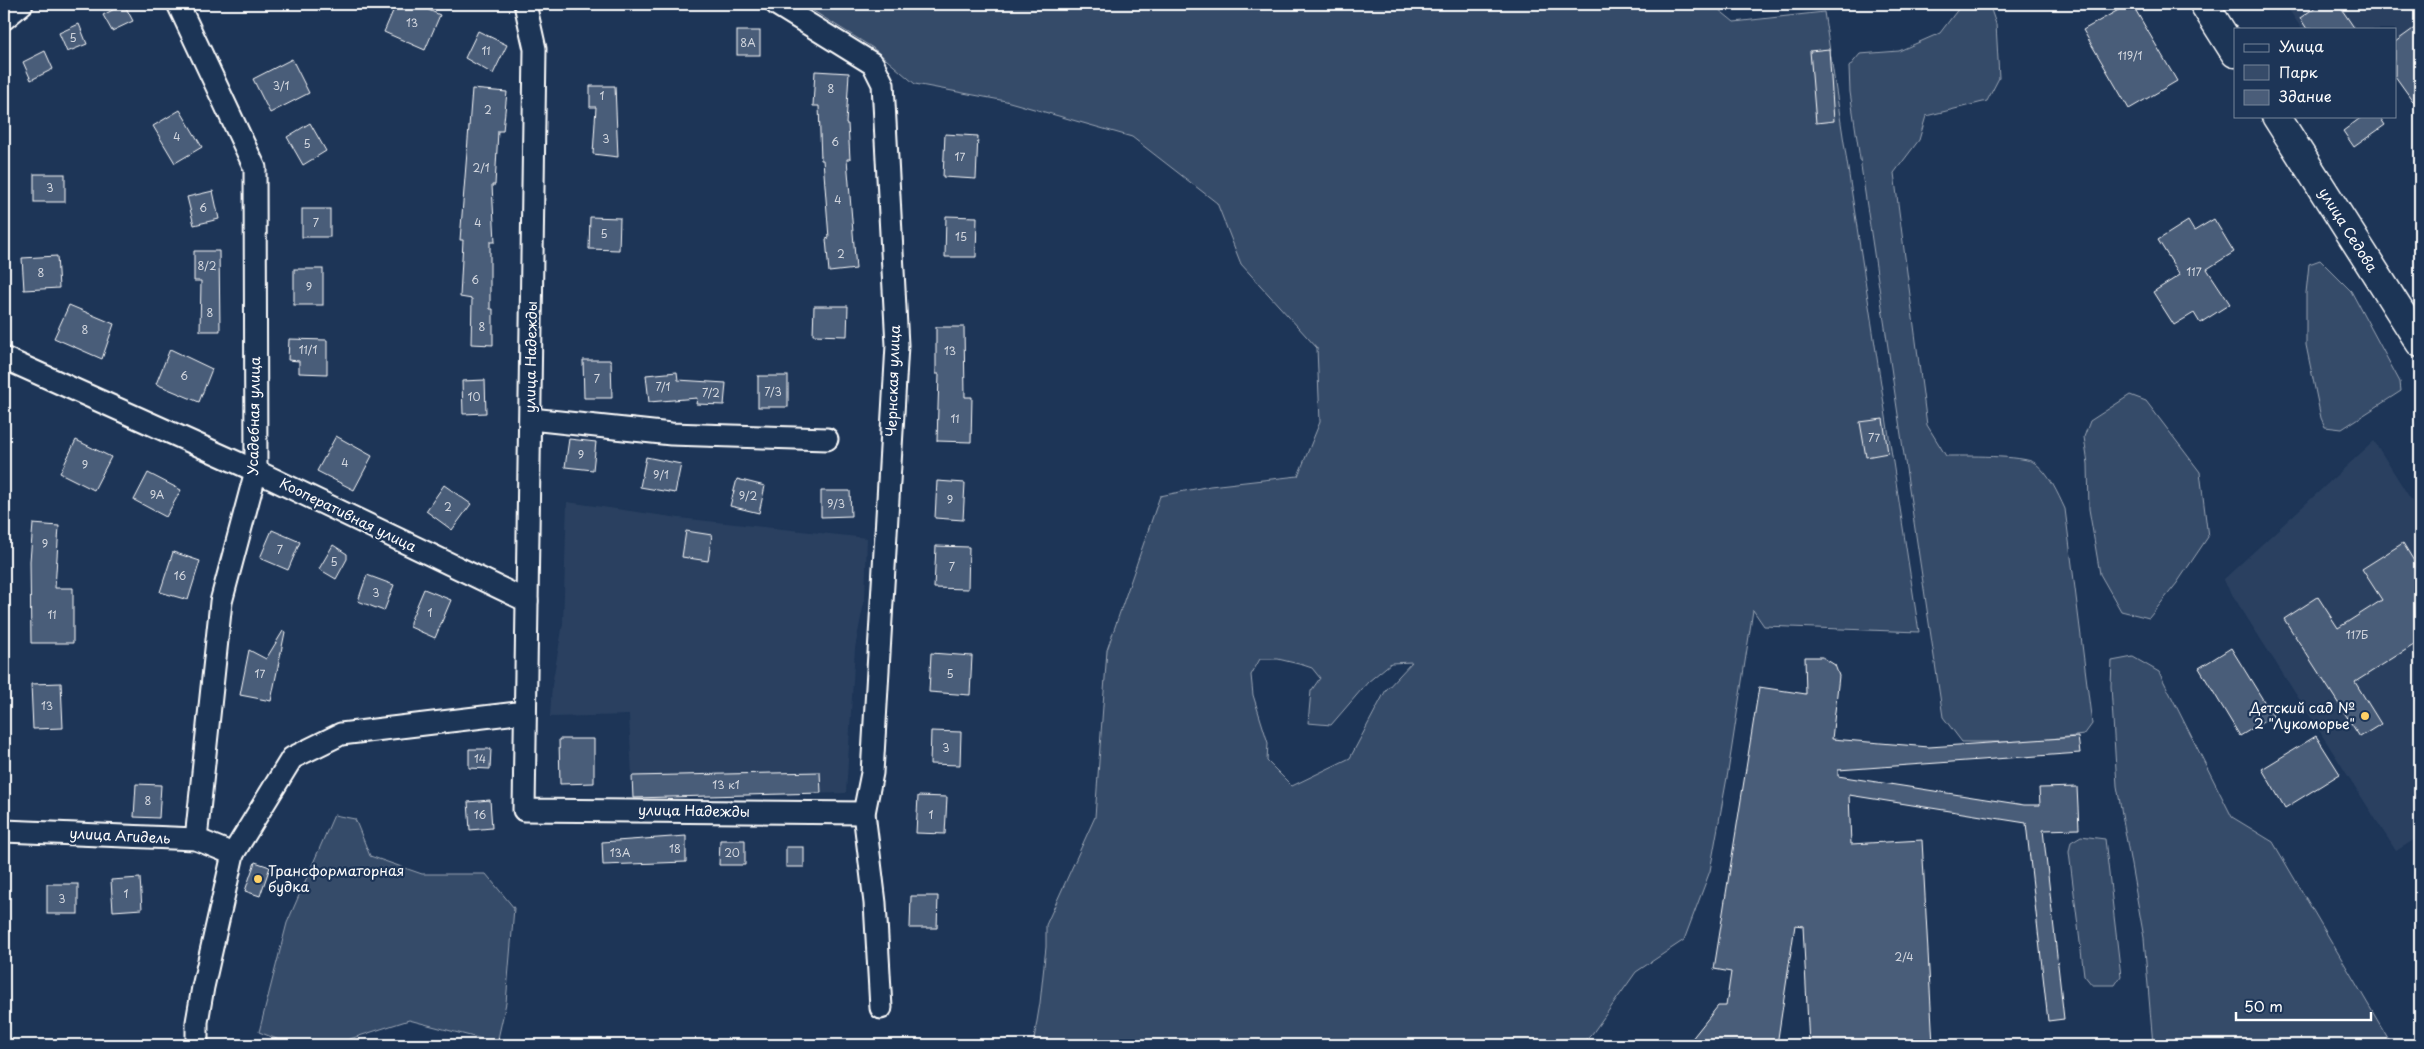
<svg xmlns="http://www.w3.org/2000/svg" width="2424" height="1049" viewBox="0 0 2424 1049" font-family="'Playpen Sans',sans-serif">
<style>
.built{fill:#2a4161}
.green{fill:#364b69;stroke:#9aa5b4;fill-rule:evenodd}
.building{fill:#4a5d79;stroke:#fff}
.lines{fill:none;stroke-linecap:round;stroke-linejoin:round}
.minor-casing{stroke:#fff;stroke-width:25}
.secondary-casing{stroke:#fff;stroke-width:31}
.minor{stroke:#1d3557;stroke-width:21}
.secondary{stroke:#1d3557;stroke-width:28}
.poi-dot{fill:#ffd166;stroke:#1d3557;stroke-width:2}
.labels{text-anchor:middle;stroke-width:4.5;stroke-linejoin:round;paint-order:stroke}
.number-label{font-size:11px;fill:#d2d6de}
.street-label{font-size:14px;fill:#fff;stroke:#1d3557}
.poi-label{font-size:14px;fill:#fff;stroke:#1d3557;text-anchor:end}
</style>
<rect width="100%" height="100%" fill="#1d3557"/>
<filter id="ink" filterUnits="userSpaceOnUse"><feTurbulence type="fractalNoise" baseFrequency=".02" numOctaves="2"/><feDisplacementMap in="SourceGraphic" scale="10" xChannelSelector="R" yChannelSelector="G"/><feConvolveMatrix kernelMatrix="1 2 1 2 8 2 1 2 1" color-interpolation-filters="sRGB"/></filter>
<g filter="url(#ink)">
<g class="built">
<path d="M2285,4H2419L2420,18L2419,25L2395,42V29H2302Z"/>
<path d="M2374,441L2420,514V836L2396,851L2223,580Z"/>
<path d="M567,502L679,518L867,538L865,597L855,648L846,793L633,798L629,715L550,717L552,685L563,624Z"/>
</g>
<g class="green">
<path d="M802,4H1712L1734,22L1824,12L1919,632L1764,626L1753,610L1728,772L1710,871L1684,940L1636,972L1592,1034L1581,1045H1033L1040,1003L1046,947V925L1095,817L1107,650L1160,496L1210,486L1298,476L1320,422L1317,348L1241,264L1217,203L1132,137L1006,101L915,84L873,48ZM1260,659H1278L1303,665L1312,668L1320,678L1311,691L1308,723L1331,725L1368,682L1391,663L1412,662L1386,690L1350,758L1292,786L1267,761L1268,743L1253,695L1251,675Z"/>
<path d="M1962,4H1989L1996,24L1999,78L1987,101L1926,116L1919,140L1894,173L1927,425L1946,456C1962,456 2024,455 2035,463C2050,475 2057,492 2065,509L2092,724L2084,735L2025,742H1962L1943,717L1850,92L1849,67L1860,54L1899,51L1940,33Z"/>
<path d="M2320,260L2351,291L2400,382L2401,391L2342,429L2325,427L2321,418L2306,345V293L2309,264Z"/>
<path d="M2130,395L2146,401L2200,472L2208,537L2177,583L2149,618L2121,611L2100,574L2089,509L2088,464L2084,437L2090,421Z"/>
<path d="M2133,657L2159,672L2232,817L2273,842L2392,1045H2153L2144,938L2117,786L2111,686L2112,661Z"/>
<path d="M334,815L355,819L370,856L422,874H486L514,908L506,1003L497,1043L409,1020L331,1045H292L259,1032L287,923Z"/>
<path d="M2081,836L2105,839L2121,976L2115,985H2092L2084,975L2069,852L2071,842Z"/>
</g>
<g class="building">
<path d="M124,4L133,21L112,31L103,15Z"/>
<path d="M396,4H415L440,15L425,50L384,32Z"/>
<path d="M2129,4H2132L2177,81L2129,109L2083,30Z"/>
<path d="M2320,4H2338L2355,29H2307L2300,18Z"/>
<path d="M79,24L87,44L67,52L59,33Z"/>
<path d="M2420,24V111L2395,76V42Z"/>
<path d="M478,31L507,45L493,74L465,58Z"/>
<rect x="737" y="31" width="23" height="24"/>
<path d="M1829,49L1834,121L1816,123L1810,51Z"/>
<path d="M45,51L53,69L31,80L23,62Z"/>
<path d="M292,59L309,93L270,113L253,79Z"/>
<path d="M815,71L849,73L846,124H848L850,159H847L856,269L829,272L826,239L829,238L823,160H821L819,106H813Z"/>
<path d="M590,86H615L618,157L593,154L596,107H590Z"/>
<path d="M472,89L507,92L503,131H498L495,185H492L495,242H490V309H493V345L471,344L472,299L460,297L463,240H460Z"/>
<path d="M180,110L202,147L175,163L153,126Z"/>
<path d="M2363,116H2379L2385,125L2354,147L2343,131Z"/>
<path d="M310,123L326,151L303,165L287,137Z"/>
<path d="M945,134L978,136L976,179L943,177Z"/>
<rect x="34" y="174" width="31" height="28"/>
<path d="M213,191L219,219L194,225L187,197Z"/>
<rect x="302" y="209" width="28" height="28"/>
<path d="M946,216L977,217L976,257H945Z"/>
<path d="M590,217L620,218L619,250L589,249Z"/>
<path d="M2214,219L2234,252L2207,269L2230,304L2200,323L2194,313L2174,325L2153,292L2180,275L2158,240L2188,221L2194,231Z"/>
<path d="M194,251H219L220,331H200L201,281H194Z"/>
<path d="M57,256L59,288L24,290L22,258Z"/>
<rect x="294" y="269" width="29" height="36"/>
<path d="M69,305L114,324L102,359L54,338Z"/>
<path d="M814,306H848L847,336L813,335Z"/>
<path d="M936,327H964L965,397H972L971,442L937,441L939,374H936Z"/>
<path d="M289,339L327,340V374L299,373V361L288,360Z"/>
<path d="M170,349L212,369L199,402L156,384Z"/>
<path d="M583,360H611L612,398H584Z"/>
<path d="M677,372L678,380L726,383L724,405L696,404L697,398L649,402L646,375Z"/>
<rect x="758" y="376" width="30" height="31"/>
<path d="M485,380L486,413L463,414L462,381Z"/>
<path d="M1883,419L1888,453L1866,457L1860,422Z"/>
<path d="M336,436L372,456L354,490L317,471Z"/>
<path d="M569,439L596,442L593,470L565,467Z"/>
<path d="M76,440L111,457L94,490L60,473Z"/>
<path d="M646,457L681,464L675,493L640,487Z"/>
<path d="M148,473L181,490L166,517L134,500Z"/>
<path d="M737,479L765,486L759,513L730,506Z"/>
<path d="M937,481L965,483L963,520L935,518Z"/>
<path d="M444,485L471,504L452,530L426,511Z"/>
<path d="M821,491H850L851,516L821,517Z"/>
<path d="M33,524L59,526L55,588H73V643H31L30,561Z"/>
<path d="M272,530L300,542L288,570L260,558Z"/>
<path d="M686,531L712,535L708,561L682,557Z"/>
<path d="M2403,543L2420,571V641L2355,682L2381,724L2360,737L2284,619L2318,597L2338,628L2382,600L2362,569Z"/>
<path d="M333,545L347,554V559L336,579L319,569Z"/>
<path d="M936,546L969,547L968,589L934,588Z"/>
<path d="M173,552L200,561L188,600L160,592Z"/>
<path d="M367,575L394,585L384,611L358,601Z"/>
<path d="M424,589L451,600L435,638L410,627V622Z"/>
<path d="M283,631L285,632L271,701L240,695L249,650L266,659Z"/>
<path d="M2231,648L2273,716L2240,736L2199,668Z"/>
<path d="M931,653L972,656L970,695L929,692Z"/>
<path d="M1805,657H1822L1835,665L1839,676L1832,739L1929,747L2078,737L2080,753L1838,770V776L2024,805H2040L2039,788L2077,787L2079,829L2043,830L2064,1019L2048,1021L2026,823L1849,795L1851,844L1922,840L1933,1045H1809L1803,926L1795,925L1777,1045H1687L1718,1006H1726L1731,972L1714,969L1759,687L1806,694Z"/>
<path d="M61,683L63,728L33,729L31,684Z"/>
<path d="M931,731L961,732L960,765L930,764Z"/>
<path d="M2316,736L2340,774L2285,808L2262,769Z"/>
<path d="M559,739H594V783L560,784Z"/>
<path d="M469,749H491L490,769L469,768Z"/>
<path d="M820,772L821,793L633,798L632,776Z"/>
<path d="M136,784L161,785L159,818L134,817Z"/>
<path d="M918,796L947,797L945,834L916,833Z"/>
<path d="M490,800L492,828L470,830L468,802Z"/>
<path d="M686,836V862L603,865L602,842Z"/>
<path d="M720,840H745V865H719Z"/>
<rect x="786" y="847" width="18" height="20"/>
<path d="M255,862L270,867L260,896L245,891Z"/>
<path d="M140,878L142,909L113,911L111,880Z"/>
<rect x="47" y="884" width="31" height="30"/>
<path d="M911,896H938L937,928H910Z"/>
</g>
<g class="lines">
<g class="minor-casing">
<g id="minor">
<path d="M178,4L255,168L256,471L221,602L196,839"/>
<path d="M525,4L535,49L524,810L864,813"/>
<path d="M776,4L873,64L883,84L897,345L872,773L864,813L875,903L881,1008"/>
<path d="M4,19L22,4"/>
<path d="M4,358L256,471L527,601"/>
<path d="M531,419L671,434L827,439"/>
<path d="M4,831L196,839L233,854"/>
<path d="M197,1045V1022L203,987L233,854L292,758L341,734L525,712"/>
</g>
</g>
<g class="secondary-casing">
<g id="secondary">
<path d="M2204,4L2235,53"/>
<path d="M2276,116L2420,343"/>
</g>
</g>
<use href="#minor" class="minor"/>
<use href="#secondary" class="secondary"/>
</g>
</g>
<g class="poi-dot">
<circle cx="2365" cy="716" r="5"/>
<circle cx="258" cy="879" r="5"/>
</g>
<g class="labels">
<g class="number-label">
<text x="412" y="27">13</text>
<text x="73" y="42">5</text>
<text x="748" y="47">8А</text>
<text x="486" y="55">11</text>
<text x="2130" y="60">119/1</text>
<text x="281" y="90">3/1</text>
<text x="831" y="93">8</text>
<text x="602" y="100">1</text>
<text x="488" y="114">2</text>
<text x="177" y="141">4</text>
<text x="606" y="143">3</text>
<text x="835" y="146">6</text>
<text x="307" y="148">5</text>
<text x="960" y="161">17</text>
<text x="481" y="172">2/1</text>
<text x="50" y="192">3</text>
<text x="838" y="204">4</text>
<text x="203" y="212">6</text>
<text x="316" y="227">7</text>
<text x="478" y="227">4</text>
<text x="604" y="238">5</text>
<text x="961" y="241">15</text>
<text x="841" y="258">2</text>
<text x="207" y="270">8/2</text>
<text x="2194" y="276">117</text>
<text x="41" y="277">8</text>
<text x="475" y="284">6</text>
<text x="309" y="291">9</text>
<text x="210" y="317">8</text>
<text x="482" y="331">8</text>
<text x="85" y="334">8</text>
<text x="308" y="354">11/1</text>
<text x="950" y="355">13</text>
<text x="184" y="380">6</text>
<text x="597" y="383">7</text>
<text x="663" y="391">7/1</text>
<text x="773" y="396">7/3</text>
<text x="711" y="397">7/2</text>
<text x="474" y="401">10</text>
<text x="955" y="423">11</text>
<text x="1874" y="442">77</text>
<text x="581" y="459">9</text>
<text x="345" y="467">4</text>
<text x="85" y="469">9</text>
<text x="661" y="479">9/1</text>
<text x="157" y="499">9А</text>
<text x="748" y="500">9/2</text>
<text x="950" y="504">9</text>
<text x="836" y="508">9/3</text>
<text x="448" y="511">2</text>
<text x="45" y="548">9</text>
<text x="280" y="554">7</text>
<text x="334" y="566">5</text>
<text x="952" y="571">7</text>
<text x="180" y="580">16</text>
<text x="376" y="597">3</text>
<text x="430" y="617">1</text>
<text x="52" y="619">11</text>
<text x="2357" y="639">117Б</text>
<text x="260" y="678">17</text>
<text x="950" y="678">5</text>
<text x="47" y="710">13</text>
<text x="946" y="752">3</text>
<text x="480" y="763">14</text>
<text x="726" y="789">13 к1</text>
<text x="148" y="805">8</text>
<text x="480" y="819">16</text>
<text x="931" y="819">1</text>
<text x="675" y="853">18</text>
<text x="620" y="857">13А</text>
<text x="732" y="857">20</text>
<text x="126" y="898">1</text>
<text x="62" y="903">3</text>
<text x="1904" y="961">2/4</text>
</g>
<g class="street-label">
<text transform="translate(2348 230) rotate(58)" y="5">улица Седова</text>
<text transform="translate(531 357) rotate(-89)" y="5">улица Надежды</text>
<text transform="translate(893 381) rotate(-88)" y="5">Чернская улица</text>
<text transform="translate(254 416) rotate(-89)" y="5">Усадебная улица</text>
<text transform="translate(348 515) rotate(26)" y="5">Кооперативная улица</text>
<text transform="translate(694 811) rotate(1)" y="5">улица Надежды</text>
<text transform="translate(120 836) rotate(3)" y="5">улица Агидель</text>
</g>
<g class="poi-label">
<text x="2355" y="713">Детский сад №<tspan x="2355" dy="16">2 "Лукоморье"</tspan></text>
<text x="268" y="876" text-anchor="start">Трансформаторная<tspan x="268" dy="16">будка</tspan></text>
</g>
</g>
<rect width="2424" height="1049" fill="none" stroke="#1d3557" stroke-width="20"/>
<rect x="10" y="10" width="2404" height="1029" fill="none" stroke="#fff" stroke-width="2" filter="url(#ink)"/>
<rect x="2234" y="28" width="162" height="90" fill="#1d3557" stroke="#77869a"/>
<rect x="2244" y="44" width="25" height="8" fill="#1d3557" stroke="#77869a"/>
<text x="2279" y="52" font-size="15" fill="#ffffff">Улица</text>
<rect x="2244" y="65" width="25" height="15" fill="#364b69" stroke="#77869a"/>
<text x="2279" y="78" font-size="15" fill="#ffffff">Парк</text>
<rect x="2244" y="90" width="25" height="15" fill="#4a5d79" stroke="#77869a"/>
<text x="2279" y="102" font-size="15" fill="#ffffff">Здание</text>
<path d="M2236 1012v8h135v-8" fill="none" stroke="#ffffff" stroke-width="2.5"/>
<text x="2244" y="1012" font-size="15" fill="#ffffff" stroke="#1d3557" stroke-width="4" paint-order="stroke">50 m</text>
</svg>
